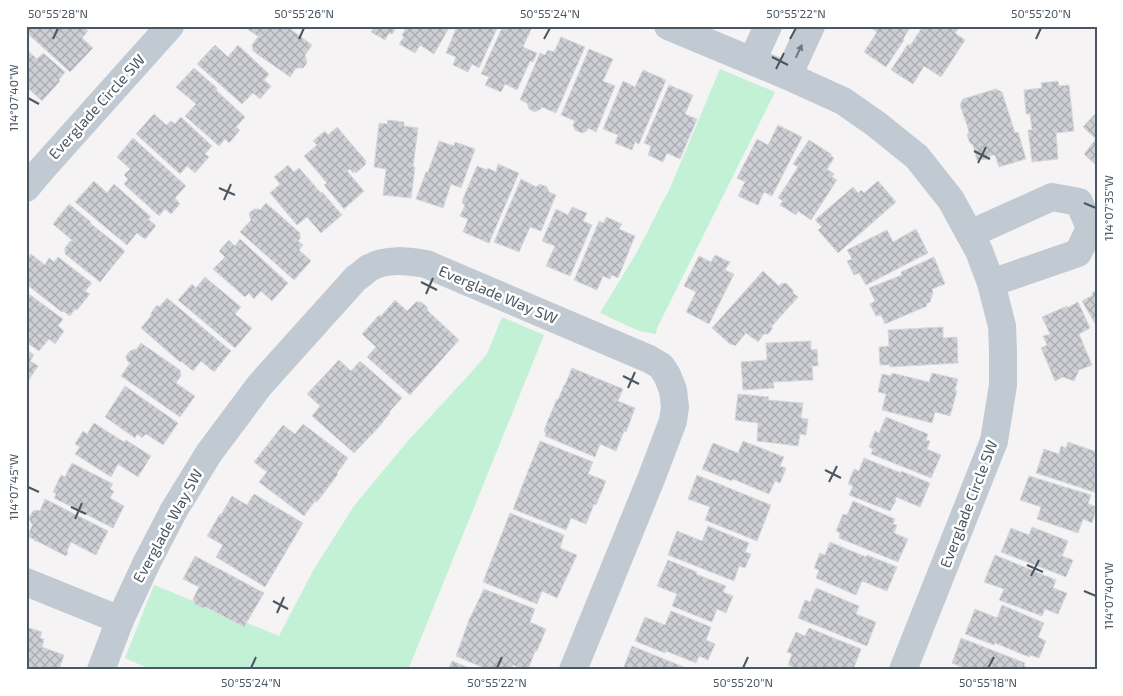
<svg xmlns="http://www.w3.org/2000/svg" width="1123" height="696" viewBox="0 0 1123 696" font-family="'Exo 2',sans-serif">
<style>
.green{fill:#c3f1d5}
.building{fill:url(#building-cross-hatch);stroke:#d7d9de}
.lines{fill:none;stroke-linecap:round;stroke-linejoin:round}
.street{stroke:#c1cad2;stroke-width:28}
.oneway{fill:#6e7983}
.ticks{fill:none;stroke:#4a5661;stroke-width:2}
.labels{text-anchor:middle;stroke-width:5;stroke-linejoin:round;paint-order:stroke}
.street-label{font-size:15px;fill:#4a5661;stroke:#fff}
.neatline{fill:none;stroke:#4a5661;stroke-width:2}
.ticks-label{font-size:12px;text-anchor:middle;fill:#4a5661}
</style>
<defs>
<pattern id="building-cross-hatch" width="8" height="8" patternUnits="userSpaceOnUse" patternTransform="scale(1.25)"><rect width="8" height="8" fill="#cdcfd5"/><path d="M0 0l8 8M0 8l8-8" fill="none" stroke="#a8abb0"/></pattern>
</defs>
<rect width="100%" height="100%" fill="#f5f3f3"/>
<g class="green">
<path d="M720,69L775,92L657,328L656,334L639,331L600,313L637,252L670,188Z"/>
<path d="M502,317L544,335L408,670H152L125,658L154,585L279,636L314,569L354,506L407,442L466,378L487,354Z"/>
</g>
<g class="building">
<path d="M26,26H88L85,29L88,31L82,38L93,48L70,72L26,32Z"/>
<path d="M243,26H286L312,45L305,55L307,63L303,68H296L290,77L253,51L252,45L257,38L259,37Z"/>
<path d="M375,26H397L392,34L389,33L385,40L371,32Z"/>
<path d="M407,26H450L434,54L420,45L415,53L399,44L404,37L402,35Z"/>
<path d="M457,26H498L479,68L472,64L468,72L453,65L456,57L446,53Z"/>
<path d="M503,26L532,27L523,47L537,53L533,62L530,61L517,90L505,84L501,92L485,85L489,77L481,74Z"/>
<path d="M868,26H911L903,39L904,40L886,67L864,52L877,32Z"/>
<path d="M923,26H956L959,28L955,33L965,40L941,77L924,66L913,84L891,70L908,44L910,46Z"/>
<path d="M561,37L585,47L556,113L542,107L541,109L535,112L529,109L527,103L520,100L540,53L545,55L548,50L554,52Z"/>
<path d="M215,45L228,57L238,45L269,74L264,80L271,86L260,99L253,93L242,104L197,64Z"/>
<path d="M26,49L37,59L43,53L65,72L59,80L60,81L42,101L26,86Z"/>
<path d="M589,49L613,59L603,81L615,86L596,132L588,128L587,131L582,133L575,130L573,125L575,121L561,115Z"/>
<path d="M194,68L217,88L216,90L245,117L236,127L240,130L229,143L225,139L219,146L185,116L196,104L176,87Z"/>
<path d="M643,70L666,80L639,144L635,142L632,150L615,143L618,135L603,129L623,81L635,87Z"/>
<path d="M1058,81L1059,86L1069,85L1074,131L1056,133L1058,159L1032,162L1028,130H1032L1030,114H1026L1024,90L1042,88L1041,83Z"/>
<path d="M669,85L693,95L685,114L697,119L680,159L667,153L663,162L648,155L651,146L644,143Z"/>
<path d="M996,89L1002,92L1015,133L1018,132L1026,159L999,167L995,155L990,156L989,159L977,160L973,145L970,143L967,135L969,131L960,105L963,99Z"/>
<path d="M1097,112V166L1084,154L1096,139L1083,127Z"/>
<path d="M154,114L166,125L171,121L175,124L181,117L212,146L205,154L209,157L195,173L187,166L180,174L136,134Z"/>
<path d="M388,120L404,122V126L418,128L413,167H415L411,198L383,195L386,169L374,167L379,123L387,124Z"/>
<path d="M778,125L802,137L772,196L764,192L758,205L738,196L745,182L737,178L757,139L768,145Z"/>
<path d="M337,127L366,161L365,162L366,164L356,173L354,171L353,173L350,169L347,171L364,191L344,209L324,185L327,183L304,156L317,145L313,141L325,131L328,135Z"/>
<path d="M133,138L186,186L175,198L180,204L171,214L165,209L159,216L124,184L128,179L124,175L130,169L117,157Z"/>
<path d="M809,140L831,154V156L834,158L827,169L834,174L832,177L837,180L811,220L798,211L796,215L780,205L783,201L778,198L798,167L793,164Z"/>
<path d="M439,141L454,146L455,142L475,149L461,188L451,184L443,208L416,199L426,172H428Z"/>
<path d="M498,164L519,173L489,243L463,232L468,219L460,216L465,205L462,203L463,201H462L477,166L487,170L488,168L496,172Z"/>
<path d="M288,165L294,172L299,168L321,193L322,192L342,215L321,233L307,217L297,225L270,193L280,184L274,177Z"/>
<path d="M521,179L536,187L540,184L547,187L549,192L556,195L541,231L530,227L519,252L494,242Z"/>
<path d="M94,181L107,193L114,184L151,217L148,219L156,226L145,239L137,233L127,245L75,202Z"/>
<path d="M878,181L896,202L838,253L818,230L822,227L815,220L853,187L858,193L861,190L864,193Z"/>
<path d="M266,203L300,233V239L298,241L303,245L299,250L311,261L294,280L240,232L251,220L249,213L254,209H259L260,210Z"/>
<path d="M69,204L91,222L90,223L125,251L100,282L65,254V248L70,241H73L53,224Z"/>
<path d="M572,207L587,213L583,221L592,225L570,276L546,266L555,246L542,241L556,209L568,215Z"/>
<path d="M606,217L622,224L619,229L635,236L618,278L612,275L610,279L603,276L597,290L574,280L599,221L604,223Z"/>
<path d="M916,229L928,253L866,285L859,273L854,275L847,261L852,259L847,250L887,230L893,242Z"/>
<path d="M240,239L288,283L272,301L261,291L254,299L249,293L245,297L213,269L225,257L219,251L229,240L235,246Z"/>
<path d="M31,254L45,265L49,258L54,262L58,257L92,283L85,291L90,294L77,310L75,309L70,316L63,311L62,312L26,284V259Z"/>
<path d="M715,255L730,262L725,270L734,274L709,324L686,312L696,292L684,286L699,256L711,262Z"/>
<path d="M934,257L945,284L932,289L933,292L930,302L926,304L927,306L885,324L881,315L876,316L870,304L875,301L869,288L902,275L901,272Z"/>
<path d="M763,271L779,286L781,284L786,283L793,290V293L798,297L772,326V329L768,334H764L758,342L746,333L735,346L732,344L731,345L712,328Z"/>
<path d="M205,277L241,307L235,314L252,328L235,348L178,300L192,284L196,288Z"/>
<path d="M1097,290V324L1096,325L1082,301L1093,295L1092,293Z"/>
<path d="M26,292L63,319L58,326L64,331L55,344L49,339L39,351L26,342Z"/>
<path d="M167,298L231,351L214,372L201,361L193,371L181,361L180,362L141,328L151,316V313L156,306H160Z"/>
<path d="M395,300L407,311L416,302H421L427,307L428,311L459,340L410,395L367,357L376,347L362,334L379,315L381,316Z"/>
<path d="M1078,302L1090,328L1079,334L1092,365L1079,370L1074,381L1063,377L1055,381L1041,348L1047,345L1043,336L1050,334L1042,317L1067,306V308Z"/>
<path d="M943,327V338L957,337L958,363L890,367V365H880L879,347L889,346L888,330Z"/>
<path d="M811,341V350L817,349L818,366H812L813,380L773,382L774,388L743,390L741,362L767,360L766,343Z"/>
<path d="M141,343L180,370L181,376L176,383L195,396L180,417L121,376L130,363L127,361L126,356L130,351L135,349L136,350Z"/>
<path d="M26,349L34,355L30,361L38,366L28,381L26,379Z"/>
<path d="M339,360L351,371L360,361L402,398L389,412L390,413L378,428L354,453L312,416L320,406L307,394Z"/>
<path d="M572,368L623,389L618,401L635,408L626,432L624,431L616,451L600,444L595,457L545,436L546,434L544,431L548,420L557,399L558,400L564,385H565Z"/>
<path d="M892,373L929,382L932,373L958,379L955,390L957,391L950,416L935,412L932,423L882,410L886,394L878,392L882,374L891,376Z"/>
<path d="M125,386L178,423L163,445L146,434L142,438L137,434L135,438L105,417Z"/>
<path d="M738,394L769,397L768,400L803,403L801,418L808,419L806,435L800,434L798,446L757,441L758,423L735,420Z"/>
<path d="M886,417L928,434L926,440L930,441L927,449L941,455L931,478L871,454L873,449L869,447L875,431L879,433Z"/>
<path d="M94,423L124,442L126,440L151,456L138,477L118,464L111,477L75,454L80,447L75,444L83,431L87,434Z"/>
<path d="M303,424L348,458L337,473L338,474L317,502L315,501L304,516L259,482L267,472L254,462L283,425L295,434Z"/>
<path d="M540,441L593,462L588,474L606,481L596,505L594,504L586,524L571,518L566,530L513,509Z"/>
<path d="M743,441L784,457L780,466L786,468L780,483L775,481L769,494L733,479L732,481L702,469L713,443L738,453Z"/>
<path d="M1068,442L1097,452V493L1036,473L1044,449L1059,454L1061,446L1066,448Z"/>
<path d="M864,458L901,473V471L930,483L920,507L896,497L895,499L896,501L890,511L849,495L853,486L848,484L854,469L859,471Z"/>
<path d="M72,463L113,484L110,489L114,491L110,498L124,506L113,528L54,498L56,494L53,492L61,475L65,477Z"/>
<path d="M697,475L771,505L757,541L705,520L710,507L688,499Z"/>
<path d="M1029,476L1091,495L1088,504L1097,507L1092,523L1083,519L1078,533L1037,519L1041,507L1020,500Z"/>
<path d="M254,494L303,523L265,587L216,557L223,545L207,536L220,514L221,515L232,496L247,505Z"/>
<path d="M45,499L108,531L96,555L71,542L67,551L68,552L66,556L37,541L36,542L33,539L27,536L33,524L31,523L29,518L33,511L37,510L40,511Z"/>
<path d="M853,501L895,519L893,524L897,525L894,533L908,539L898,562L839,538L840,533L836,531L843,514L847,515Z"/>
<path d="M510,513L564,535L560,548L577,555L557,598L542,591L537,604L483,582Z"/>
<path d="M708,526L749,543L745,552L751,554L745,568L739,566L734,581L668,555L677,531L702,541Z"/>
<path d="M1032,527L1068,541L1062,556L1073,560L1066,577L1001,552L1011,528L1029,535Z"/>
<path d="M830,542L866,557L867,555L897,567L887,591L862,581L856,595L816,578L819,570L814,568L820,553L825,555Z"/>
<path d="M995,555L1056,580L1053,588L1067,593L1058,614L1045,609L1042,616L999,600L1004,589L984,582Z"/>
<path d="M195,556L264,593L244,627L206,607L202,608L195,604L193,599L199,587L183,579Z"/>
<path d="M668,560L697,572L696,574L726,586L723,592L733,596L726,613L717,609L712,622L672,606L677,594L657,586Z"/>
<path d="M816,588L859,606L856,614L876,622L867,646L798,618L805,600L810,602Z"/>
<path d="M484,589L535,609L530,622L546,629L537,651H535L528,670H524L513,665L511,670H489L456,656L469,620Z"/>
<path d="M1002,605L1044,623L1038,637L1046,641L1039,658L1030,655L1029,657L995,643L994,645L965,634L975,609L997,618Z"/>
<path d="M671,611L711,627L706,640L715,644L708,660L699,656L696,663L666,651L665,653L635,641L645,617L665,625Z"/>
<path d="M26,627L42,632L40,638L44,639L42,647L64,655L59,670H30L26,668Z"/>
<path d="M809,628L861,649L853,670H843L839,668L838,670H801L788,665L792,654L787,652L796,632L805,636Z"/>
<path d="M961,638L1025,663L1024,666L1033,670H963L964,668L952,663Z"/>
<path d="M632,646L691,670H625L623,669Z"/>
<path d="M452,661L474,670H448Z"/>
</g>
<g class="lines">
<g class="street">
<path d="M668,26L788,76L843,101L876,124L917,157L951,200L979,251L991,283L1002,326L1003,351V385L994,441L903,670"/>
<path d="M752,61L768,26"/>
<path d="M788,76L811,26"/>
<path d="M26,188L42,169L170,26"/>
<path d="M970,234L1052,197L1079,202L1090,228L1078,253L991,283"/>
<path d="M26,582L120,620"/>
<path d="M101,670L120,620L147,562L174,510L209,453L259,386L356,278C361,275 365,271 369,268C387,258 407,261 426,264L649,359L661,366L667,375L673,390L675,407L673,421L651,479L573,670"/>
</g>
</g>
<defs><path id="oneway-solid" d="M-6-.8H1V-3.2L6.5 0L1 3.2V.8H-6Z" transform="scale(1.25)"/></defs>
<use class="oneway" href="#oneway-solid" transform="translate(799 51) rotate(-65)"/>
<path class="ticks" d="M53,39L58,28M299,39L304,28M544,39L550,28M790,39L796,28M1036,39L1041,28M772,57L788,65M776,69L784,53M28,98L39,104M974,151L990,159M978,163L986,147M219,188L235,195M224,200L231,184M1084,203L1096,208M421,282L437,290M426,294L433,278M623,376L639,384M628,388L635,372M825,470L841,478M829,482L837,466M28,487L39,492M71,507L86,514M75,519L82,503M1027,565L1043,572M1031,576L1039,560M1084,591L1096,596M273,601L288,609M277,613L284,597M251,668L256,657M497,668L502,657M743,668L748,657M988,668L994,657"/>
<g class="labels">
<g class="street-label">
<text transform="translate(97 107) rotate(-48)" y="5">Everglade Circle SW</text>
<text transform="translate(498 295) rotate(23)" y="5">Everglade Way SW</text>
<text transform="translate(969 504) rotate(-69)" y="5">Everglade Circle SW</text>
<text transform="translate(168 526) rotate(-61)" y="5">Everglade Way SW</text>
</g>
</g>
<rect width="1123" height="696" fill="none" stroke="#ffffff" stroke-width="55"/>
<rect x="28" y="28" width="1068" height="640" class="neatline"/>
<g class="ticks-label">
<text x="58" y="18">50°55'28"N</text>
<text x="304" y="18">50°55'26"N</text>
<text x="550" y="18">50°55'24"N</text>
<text x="796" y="18">50°55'22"N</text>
<text x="1041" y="18">50°55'20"N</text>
<text transform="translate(14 98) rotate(-90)" y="4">114°07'40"W</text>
<text transform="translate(1109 208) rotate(-90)" y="4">114°07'35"W</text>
<text transform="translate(14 487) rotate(-90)" y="4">114°07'45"W</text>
<text transform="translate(1109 596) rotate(-90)" y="4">114°07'40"W</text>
<text x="251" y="687">50°55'24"N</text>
<text x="497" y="687">50°55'22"N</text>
<text x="743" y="687">50°55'20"N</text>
<text x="988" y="687">50°55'18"N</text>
</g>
</svg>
